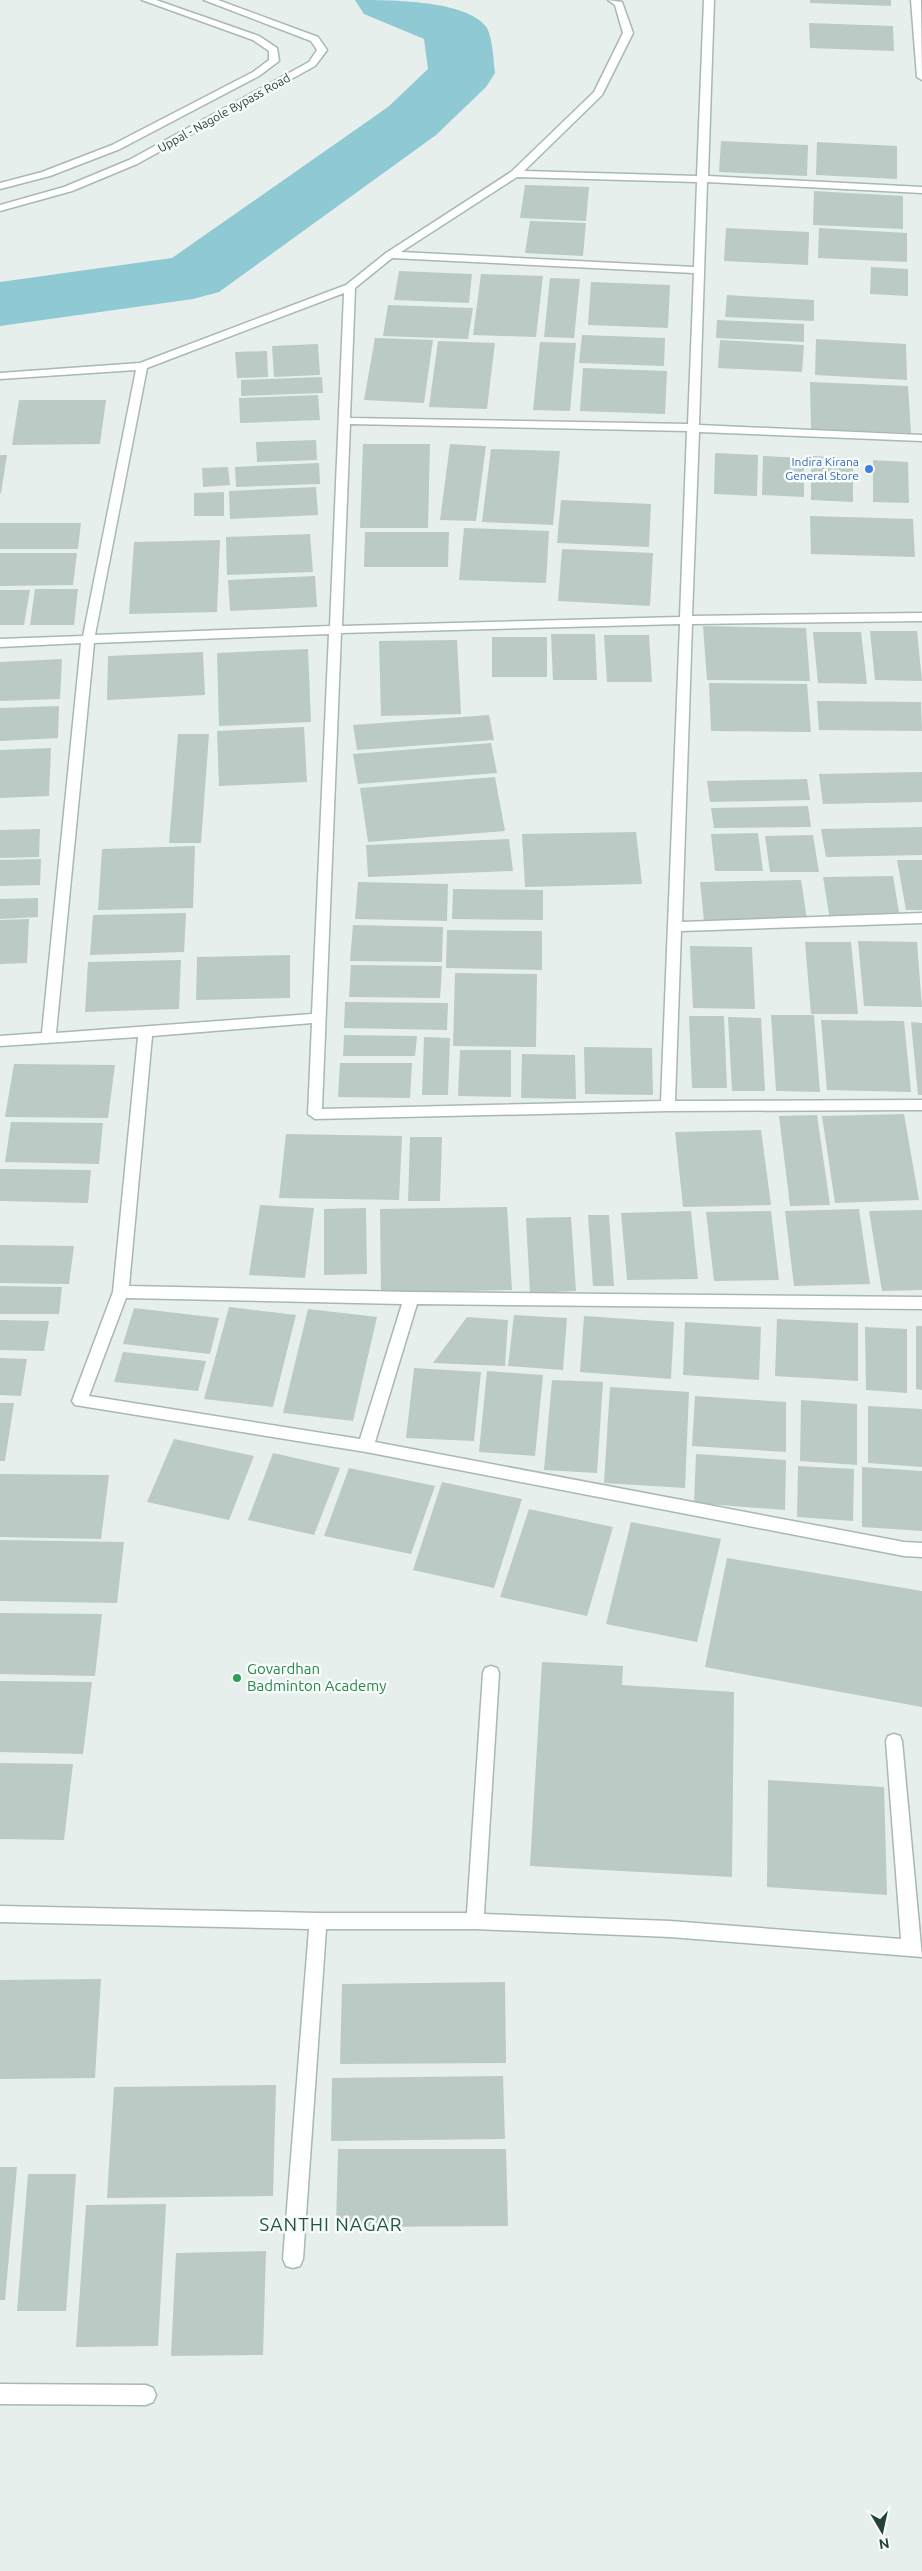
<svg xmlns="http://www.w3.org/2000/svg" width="922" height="2571" viewBox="0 0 922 2571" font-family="Ubuntu,sans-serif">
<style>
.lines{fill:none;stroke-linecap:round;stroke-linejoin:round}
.river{fill:#8ec9d4;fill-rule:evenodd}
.building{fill:#bbcac4}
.minor-casing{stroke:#a8b8b2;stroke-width:3}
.minor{fill:#fff;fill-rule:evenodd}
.shop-dot{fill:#3f7fe0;stroke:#f7fbf9;stroke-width:2}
.leisure-dot{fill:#2e9e5b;stroke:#f7fbf9;stroke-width:2}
.labels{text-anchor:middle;stroke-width:5;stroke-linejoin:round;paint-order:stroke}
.far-street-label{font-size:12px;fill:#24423a;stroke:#f7fbf9}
.far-shop-label{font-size:12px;fill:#366cbe;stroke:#f7fbf9;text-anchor:end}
.leisure-label{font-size:15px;fill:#27864d;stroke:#f7fbf9;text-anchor:start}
.near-neighbourhood-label{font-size:19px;letter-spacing:1px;fill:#1f5548;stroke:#f7fbf9}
</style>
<rect width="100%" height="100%" fill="#e6efeb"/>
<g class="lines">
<path class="river" d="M355,0C391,0 468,0 487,28C493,40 493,59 495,73L486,87L436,135L219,292L193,299L0,326V282L172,258L388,107L428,69L424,39L364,14Z"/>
</g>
<g class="building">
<path d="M810,0H891V6L810,3Z"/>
<path d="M809,23L893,26L894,51L810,48Z"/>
<path d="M721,141L808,145L807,176L719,172Z"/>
<path d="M817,142L897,146V179L816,175Z"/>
<path d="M525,185L589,187L586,221L520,218Z"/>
<path d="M814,191L903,196V229L813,225Z"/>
<path d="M530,221L586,223L583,256L525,253Z"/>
<path d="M726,228L809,232L808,265L724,261Z"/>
<path d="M819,228L907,233V262L818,258Z"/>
<path d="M871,267L908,269V296L870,294Z"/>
<path d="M399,271L472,274L469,303L394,300Z"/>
<path d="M481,274L543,276L536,337L473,335Z"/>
<path d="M550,278L580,279L574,338L544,337Z"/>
<path d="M591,282L670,285L668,328L588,325Z"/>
<path d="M727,295L814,300V321L725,317Z"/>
<path d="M388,305L473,308L468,339L383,336Z"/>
<path d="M717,320L804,324V342L716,338Z"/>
<path d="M582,335L665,338L664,366L579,363Z"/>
<path d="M375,338L433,340L424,403L364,400Z"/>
<path d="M816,339L906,344L907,380L815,375Z"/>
<path d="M720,340L804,345L802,372L718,368Z"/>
<path d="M438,341L495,343L487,409L429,407Z"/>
<path d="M540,342L576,343L570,411L533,410Z"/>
<path d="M318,344L320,375L274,377L272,346Z"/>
<path d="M267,351L268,377L237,378L235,352Z"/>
<path d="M583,368L667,371L665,414L580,411Z"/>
<path d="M322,377L323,393L241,396V380Z"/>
<path d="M810,382L908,386L911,433L811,429Z"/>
<path d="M318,395L320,420L240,423L239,398Z"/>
<path d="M19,400H106L100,444L12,445Z"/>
<path d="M316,440L317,460L257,462L256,442Z"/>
<path d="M363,444H430L428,528H360Z"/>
<path d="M450,444L486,446L476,521L440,520Z"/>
<path d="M491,449L560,451L553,525L482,522Z"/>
<path d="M715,453L758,455L757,496L714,494Z"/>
<path d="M0,455H7L1,493H0Z"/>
<path d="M763,456L804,458V497L762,495Z"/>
<path d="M811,456L853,458V502L811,500Z"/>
<path d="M873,460L908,462L909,503L873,502Z"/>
<path d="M319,463L320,484L236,487L235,467Z"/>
<path d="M228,467L230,485L203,487L202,468Z"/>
<path d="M316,487L318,515L230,519L229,491Z"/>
<path d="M224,492V516H194V493Z"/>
<path d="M561,500L651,504L649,547L557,543Z"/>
<path d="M810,516L913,519L915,557L811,554Z"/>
<path d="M0,523H81L78,549H0Z"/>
<path d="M464,528L549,531L546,583L459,580Z"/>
<path d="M365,532H449L448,567H364Z"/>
<path d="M310,534L313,572L227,575L226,537Z"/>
<path d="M220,540L217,612L129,614L134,542Z"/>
<path d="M562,549L653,553L650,606L558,601Z"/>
<path d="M0,553H77L73,585L0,586Z"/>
<path d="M315,576L317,607L230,611L228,580Z"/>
<path d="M35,589H78L74,625H30Z"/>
<path d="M0,590H30L24,625H0Z"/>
<path d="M703,626L806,628L810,681L707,680Z"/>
<path d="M870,631H917L922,681L875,680Z"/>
<path d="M813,632H861L867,684L818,683Z"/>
<path d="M551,634H595L597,680H553Z"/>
<path d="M604,635H649L652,682H607Z"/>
<rect x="492" y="637" width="55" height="40"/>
<path d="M457,640L461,714L381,716L379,641Z"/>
<path d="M308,649L311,722L219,726L217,653Z"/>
<path d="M203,652L205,695L107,700L108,656Z"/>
<path d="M62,659L60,699L0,701V662Z"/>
<path d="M709,683L807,684L811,732L711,731Z"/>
<path d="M817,701L921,702L922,731L819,730Z"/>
<path d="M59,706L58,738L0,741V708Z"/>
<path d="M489,715L494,740L357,750L353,725Z"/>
<path d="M304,727L307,782L219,786L217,731Z"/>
<path d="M178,734H209L201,843H169Z"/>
<path d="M491,743L497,773L358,784L353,754Z"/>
<path d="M51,748L49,796L0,798V750Z"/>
<path d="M922,772V802L823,804L819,774Z"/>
<path d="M495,777L505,831L368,842L360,788Z"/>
<path d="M807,779L810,800L710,802L707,781Z"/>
<path d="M808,806L811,827L714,828L711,808Z"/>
<path d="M922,827V855L826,857L821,829Z"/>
<path d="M40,829L39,857L0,858V830Z"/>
<path d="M636,832L642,884L525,887L522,834Z"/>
<path d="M758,833L763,871H715L711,834Z"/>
<path d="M813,835L819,872H770L765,836Z"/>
<path d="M509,839L513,871L368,877L366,845Z"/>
<path d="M195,846L193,908L98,910L102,849Z"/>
<path d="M41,859L40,885L0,886V860Z"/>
<path d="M897,860H922V910H906Z"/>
<path d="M893,876L900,918L830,920L823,877Z"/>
<path d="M801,880L807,919L704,921L700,882Z"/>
<path d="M358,882L448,884L447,921L355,919Z"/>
<path d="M453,889L543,890V920L452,919Z"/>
<path d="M38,898V917L0,919V899Z"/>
<path d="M186,913L184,952L90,955L93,915Z"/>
<path d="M29,919L27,963L0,964V920Z"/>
<path d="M353,925L443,927L442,962L350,961Z"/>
<path d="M447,930L542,931V970L446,968Z"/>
<path d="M858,941L917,942L922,1007L864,1006Z"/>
<path d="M805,942H851L858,1014H811Z"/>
<path d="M690,946L752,947L755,1009L693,1008Z"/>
<path d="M290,955V998L196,1000L197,957Z"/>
<path d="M181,960L179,1009L85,1012L88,962Z"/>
<path d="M351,965L442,966L440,998L349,997Z"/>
<path d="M455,973L537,974L536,1047L453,1046Z"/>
<path d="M345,1002L448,1003L447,1030L344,1028Z"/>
<path d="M771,1015H814L820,1092L776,1091Z"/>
<path d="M689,1016H724L727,1088H692Z"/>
<path d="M728,1017L761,1018L765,1091H732Z"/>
<path d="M821,1020L904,1021L911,1092L827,1090Z"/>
<path d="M911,1022L922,1023V1095H918Z"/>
<path d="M344,1035L417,1036L415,1056H343Z"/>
<path d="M424,1037L450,1038L448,1095H422Z"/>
<path d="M584,1047L652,1048L653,1095L585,1094Z"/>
<path d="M460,1050H511V1097L458,1096Z"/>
<path d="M522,1054L575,1055L576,1099L521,1098Z"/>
<path d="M340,1063H412L410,1098L338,1097Z"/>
<path d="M14,1064L115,1065L108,1118L5,1117Z"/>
<path d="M904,1114L919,1200L835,1203L822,1116Z"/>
<path d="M817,1115L830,1205L790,1206L779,1116Z"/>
<path d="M11,1122L103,1123L99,1164L5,1162Z"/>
<path d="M761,1130L771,1205L683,1207L675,1132Z"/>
<path d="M286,1134L402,1136L399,1200L279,1198Z"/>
<path d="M410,1137H442L440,1201H408Z"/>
<path d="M0,1169L91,1170L88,1203L0,1201Z"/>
<path d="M260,1205L314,1208L305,1278L249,1275Z"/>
<path d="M507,1207L512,1290L381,1293L380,1209Z"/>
<path d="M366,1208L367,1274L324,1275V1209Z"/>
<path d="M859,1209L870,1284L794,1286L785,1211Z"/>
<path d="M922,1210V1290L882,1291L869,1211Z"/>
<path d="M691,1211L698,1279L627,1280L621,1213Z"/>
<path d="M771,1211L779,1280L714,1281L706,1212Z"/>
<path d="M588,1215H609L614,1286H593Z"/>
<path d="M571,1217L576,1291L530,1293L526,1218Z"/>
<path d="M0,1245L74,1246L69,1284L0,1283Z"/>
<path d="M0,1286L62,1287L59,1314H0Z"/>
<path d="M229,1307L296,1315L273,1407L204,1399Z"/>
<path d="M134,1308L219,1318L210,1354L123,1344Z"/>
<path d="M308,1309L377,1317L353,1421L283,1413Z"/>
<path d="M514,1315L567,1318L563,1370L508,1366Z"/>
<path d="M584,1316L674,1322L671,1379L580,1372Z"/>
<path d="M467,1317L508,1320L505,1366L433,1363Z"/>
<path d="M777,1319L858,1323V1381L775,1376Z"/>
<path d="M0,1320L49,1321L44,1351L0,1350Z"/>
<path d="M685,1322L761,1327L759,1380L683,1375Z"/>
<path d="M916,1326H922V1390L916,1389Z"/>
<path d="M865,1327L907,1329V1393L866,1390Z"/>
<path d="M123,1352L206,1361L198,1391L114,1382Z"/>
<path d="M0,1358L27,1359L21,1396L0,1395Z"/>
<path d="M414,1368L481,1372L474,1441L406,1438Z"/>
<path d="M487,1371L543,1375L535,1456L479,1452Z"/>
<path d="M552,1380L603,1382L597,1473L544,1470Z"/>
<path d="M610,1387L689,1392L685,1488L604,1483Z"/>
<path d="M695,1396L786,1402V1452L692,1446Z"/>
<path d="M801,1400L857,1404V1465L800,1461Z"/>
<path d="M0,1403H14L5,1461H0Z"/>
<path d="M868,1406L922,1409V1467L868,1463Z"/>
<path d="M174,1439L254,1456L229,1520L147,1502Z"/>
<path d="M273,1453L340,1468L314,1535L248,1520Z"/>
<path d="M696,1454L786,1460L785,1510L694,1503Z"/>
<path d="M798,1466L854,1469L853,1521L797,1517Z"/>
<path d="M862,1467L922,1471V1531L862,1527Z"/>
<path d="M349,1468L435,1486L411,1554L324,1536Z"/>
<path d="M0,1474L109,1475L101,1539L0,1537Z"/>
<path d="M442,1482L522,1499L494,1588L413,1570Z"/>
<path d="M529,1509L613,1527L587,1616L500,1597Z"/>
<path d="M631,1522L721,1539L697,1642L606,1624Z"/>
<path d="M0,1540L124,1542L117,1603L0,1601Z"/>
<path d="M727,1558L922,1591V1707L705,1667Z"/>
<path d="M0,1613L102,1614L95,1676L0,1674Z"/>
<path d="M542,1662L623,1666L622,1685L734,1692L732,1877L530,1866Z"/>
<path d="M0,1681L92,1682L83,1754L0,1752Z"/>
<path d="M0,1763L73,1764L64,1840L0,1839Z"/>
<path d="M768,1780L884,1787L887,1895L767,1887Z"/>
<path d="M101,1979L95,2078L0,2079V1980Z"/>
<path d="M505,1982L506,2063L340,2064L342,1984Z"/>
<path d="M503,2076L505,2139L331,2141L332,2078Z"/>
<path d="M276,2085L273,2196L107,2198L114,2087Z"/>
<path d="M338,2149H506L508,2226L336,2227Z"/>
<path d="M0,2167H17L5,2300H0Z"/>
<path d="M28,2174H76L66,2311H17Z"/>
<path d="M166,2204L158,2346L76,2347L86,2205Z"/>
<path d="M266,2251L263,2355L171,2356L176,2253Z"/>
</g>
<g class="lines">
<g class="minor-casing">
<g id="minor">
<path d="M142,0H156L259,36L277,48L279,61L259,76L120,149L50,176L0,189V183L42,172L112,145L253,72L269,60V51L253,40Z"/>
<path d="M204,0H218L318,37L327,50L315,66L137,164L72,191L0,211V205L64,187L129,160L309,62L317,50L311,41Z"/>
<path d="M608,0L622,2L633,33L602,95L524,171L697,176L704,0H714L708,176L922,187V193L707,182L699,425L922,435V441L699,432L692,616L922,613V621L692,624L682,922L922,913V923L681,931L675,1101L922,1100V1110L668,1111L315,1119L308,1114L312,1023L152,1036L129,1286L411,1292L922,1297V1309L417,1304L375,1442L904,1542L922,1543V1557L904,1556L366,1452L75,1405L72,1401L113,1292L138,1037L0,1046V1036L42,1033L81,643L0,647V639L83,636L136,370L0,379V373L140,363L346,285L386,253L511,172L594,92L623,33L615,5ZM517,177L697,182L694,267L401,252ZM392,258L694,273L688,424L350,418L355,288ZM344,293L330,626L95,635L147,368ZM350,424L687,431L680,617L342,626ZM680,624L661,1101L322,1109L341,633ZM329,634L312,1014L56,1033L94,643ZM126,1298L402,1304L360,1439L89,1396Z"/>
<path d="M911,0H921L922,80L917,77Z"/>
<path d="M491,1666L497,1668L499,1673L484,1914L670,1921L901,1939L886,1741L888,1736L894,1734L900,1736L902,1741L922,1957L670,1937L475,1929H326L303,2259L300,2266L293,2268L286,2266L283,2259L309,1929L0,1922V1906L318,1913H467L483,1673L485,1668Z"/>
<path d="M0,2384L146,2385L153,2388L156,2395L153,2402L146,2405L0,2404Z"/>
</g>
</g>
<use href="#minor" class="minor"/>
</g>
<circle class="shop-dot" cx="869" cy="469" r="5"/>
<circle class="leisure-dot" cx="237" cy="1678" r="5"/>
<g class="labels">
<g class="far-street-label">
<text transform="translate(224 113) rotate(-29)" y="4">Uppal - Nagole Bypass Road</text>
</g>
<g class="far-shop-label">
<text x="859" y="466">Indira Kirana<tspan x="859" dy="14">General Store</tspan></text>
</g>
<g class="leisure-label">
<text x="247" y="1674">Govardhan<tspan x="247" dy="17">Badminton Academy</tspan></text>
</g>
<g class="near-neighbourhood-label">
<text x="331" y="2231">SANTHI NAGAR</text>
</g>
</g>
<g transform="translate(882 2531) rotate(171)" stroke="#f7fbf9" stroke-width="4" paint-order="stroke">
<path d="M0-4L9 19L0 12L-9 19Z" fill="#24423a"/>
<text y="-8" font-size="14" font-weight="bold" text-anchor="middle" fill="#24423a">N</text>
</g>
</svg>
